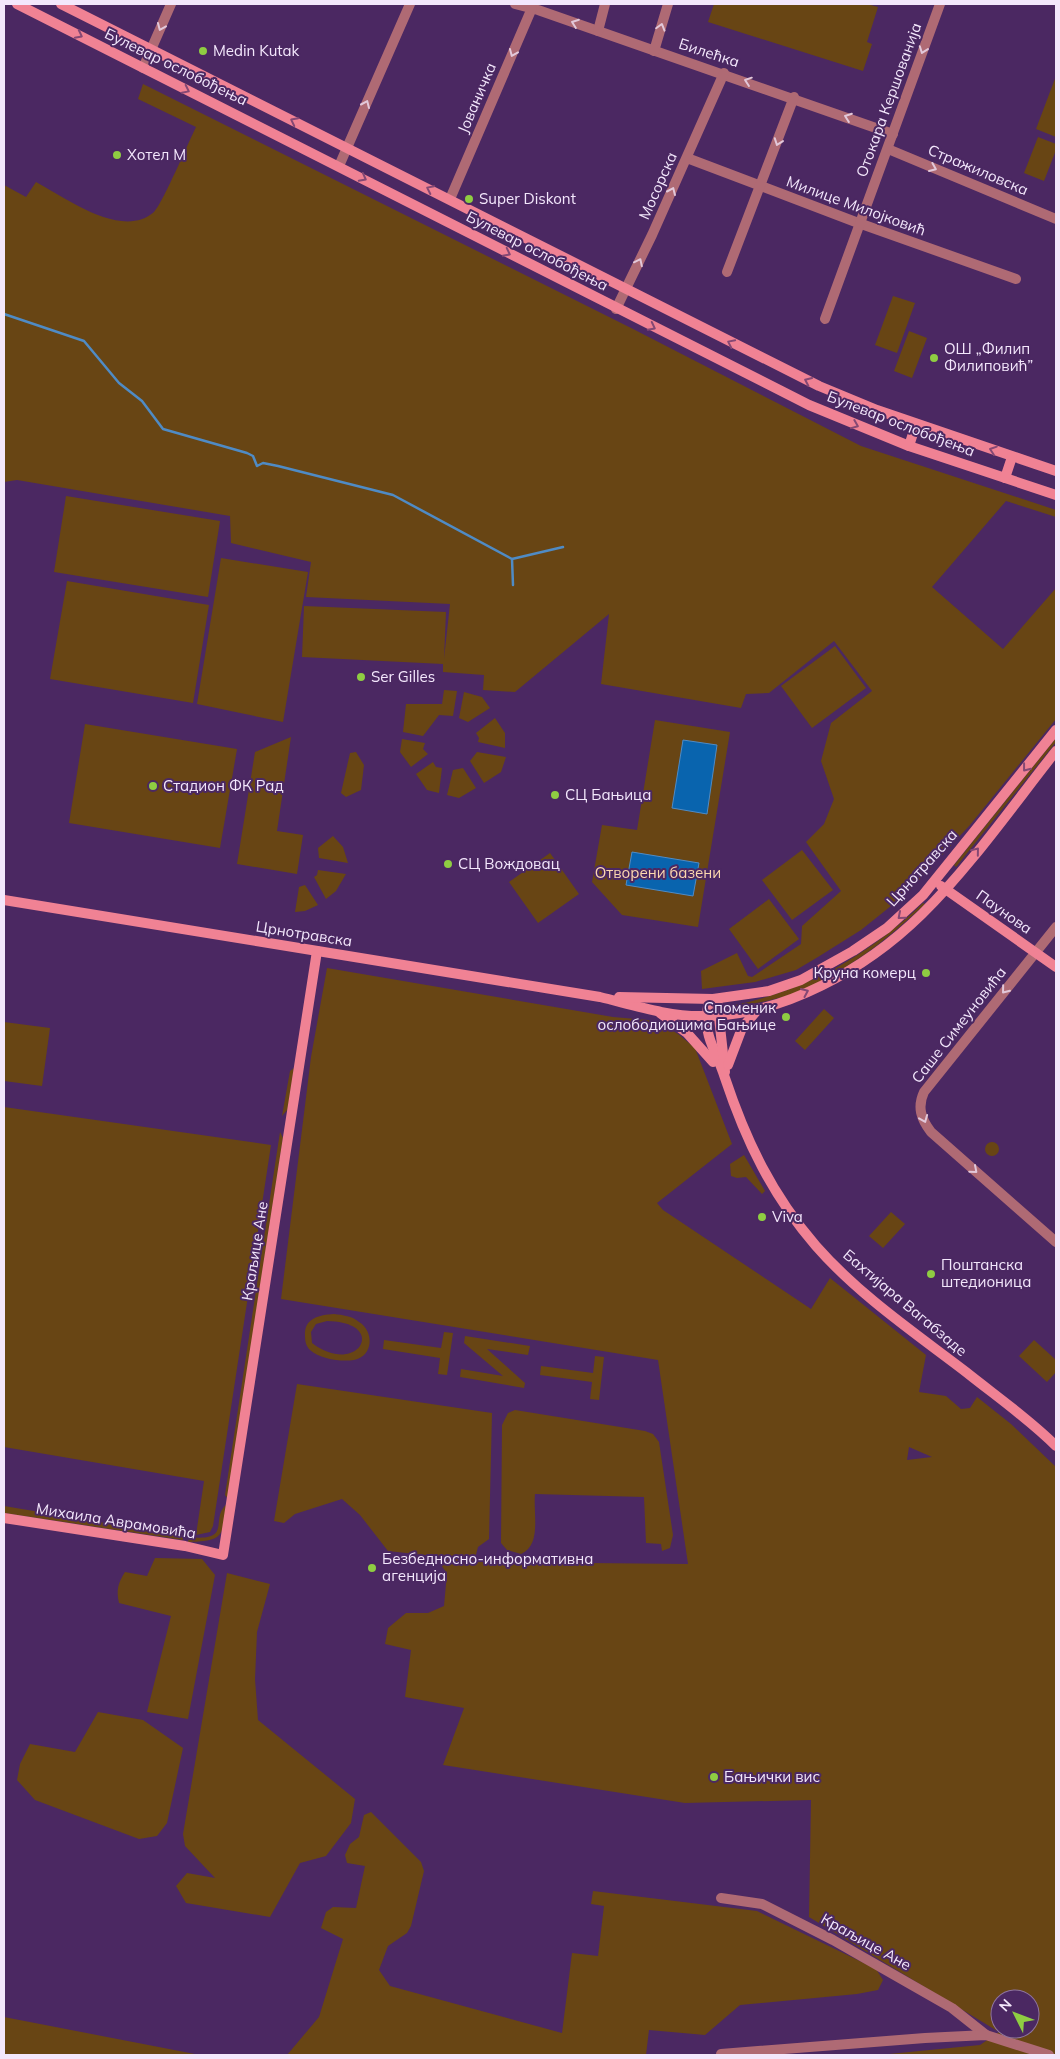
<svg xmlns="http://www.w3.org/2000/svg" width="1060" height="2059" viewBox="0 0 1060 2059" font-family="Mulish,sans-serif">
<style>
.green{fill:#684514;fill-rule:evenodd}
.water{fill:#0964ae;stroke:#4f8bc5}
.lines{fill:none;stroke-linecap:round;stroke-linejoin:round}
.stream{stroke:#4f8bc5;stroke-width:2.5}
.street{stroke:#af6a74;stroke-width:10}
.secondary{stroke:#f08294;stroke-width:10}
.oneway{stroke:#e2c8da}
.oneway2{stroke:#854874}
.poi-dot{fill:#8fcd42;stroke:#4b2862;stroke-width:2}
.labels{text-anchor:middle;stroke-width:4;stroke-linejoin:round;paint-order:stroke}
.poi-label{font-size:15px;fill:#f3e7fc;stroke:#4b2862;text-anchor:start}
.street-label{font-size:15px;fill:#f3e7fc;stroke:#4b2862}
.park-label{font-size:15px;fill:#fcd8af;stroke:#4b2862}
</style>
<rect width="100%" height="100%" fill="#4b2862"/>
<g class="green">
<path d="M714,4H867L878,7L867,42L872,44L863,71L708,22Z"/>
<path d="M1056,76V137L1036,129Z"/>
<path d="M143,84L635,330L861,446L1056,510V517L1006,501L932,587L1003,649L1056,588V719L970,825L906,894L861,930L818,957L796,970L755,982L702,989L701,971L737,953L748,976L752,977L801,944L802,926L841,891L806,842L824,824L834,799L821,761L831,723L872,691L834,641L769,693L746,694L741,708L601,684L609,614L515,692L483,690L484,675L443,672V664L302,657L304,606L446,612L444,659L450,604L306,597L311,562L231,543L230,516L17,480L4,482V185L26,197L36,182C66,198 122,240 154,212C162,205 189,141 196,127L138,99Z"/>
<path d="M1038,137L1056,144V150L1044,181L1024,173Z"/>
<path d="M893,296L915,303L897,353L875,345Z"/>
<path d="M909,331L927,338L912,378L894,371Z"/>
<path d="M66,496L220,521L208,597L54,572Z"/>
<path d="M221,558L308,572L283,722L197,704Z"/>
<path d="M67,581L209,605L193,703L50,679Z"/>
<path d="M835,646L866,688L812,728L781,686Z"/>
<path d="M444,690L457,691L453,716L439,715L423,736L403,732L406,704H442Z"/>
<path d="M464,692L482,697L490,708L468,722L459,718Z"/>
<path d="M495,718L505,733V748L478,742L479,738L476,733Z"/>
<path d="M655,720L730,732L698,927L622,915L592,882L602,825L637,830Z"/>
<path d="M85,724L237,749L220,848L69,823Z"/>
<path d="M291,737L277,831L303,835L297,874L237,864L255,752Z"/>
<path d="M1056,738V742L956,867L954,865Z"/>
<path d="M402,739L425,743L423,749L428,754L411,767L400,752Z"/>
<path d="M356,752L364,765L361,790L346,797L341,793L350,753Z"/>
<path d="M477,752L506,757L501,772L484,783L470,761Z"/>
<path d="M433,762L436,767L442,768L439,793L427,790L416,774Z"/>
<path d="M463,768L476,788L459,798L447,795L453,770Z"/>
<path d="M333,836L343,847L348,863L319,858L318,848Z"/>
<path d="M802,850L833,890L792,920L762,880Z"/>
<path d="M550,853L579,894L538,923L509,882Z"/>
<path d="M318,870L346,874L336,891L326,899L314,877L317,875Z"/>
<path d="M305,885L318,905L305,911L295,912L299,887Z"/>
<path d="M769,899L799,939L758,969L729,929Z"/>
<path d="M923,903L925,904C887,940 845,973 795,993C776,1000 756,1003 735,1007V1005C808,990 870,954 923,903Z"/>
<path d="M327,968L613,1017L648,1020L663,1025L678,1034L695,1048L732,1144L657,1203L663,1210L811,1309L830,1278L926,1355L919,1392L946,1396L961,1409L970,1408L977,1397L1011,1424L1056,1467V2055H879L980,2045L999,2032L809,1917L811,1800L685,1803L443,1765L464,1708L405,1697L411,1650L385,1644L388,1628L406,1613H428L444,1606L447,1573L434,1556L388,1551L360,1515L342,1499L295,1514L284,1523L274,1521L297,1384L492,1413L489,1539L478,1547L474,1562L688,1564L658,1360L281,1299L311,1057ZM909,1447L932,1457L907,1460ZM1000,1999H1030V2029H1000Z"/>
<path d="M824,1009L834,1018L805,1050L795,1041Z"/>
<path d="M4,1022L50,1028L42,1086L4,1081Z"/>
<path d="M294,1068L288,1109L282,1116L290,1071Z"/>
<path d="M4,1107L271,1145L213,1526L210,1532L196,1535L204,1481L4,1447Z"/>
<path d="M280,1132L283,1138L228,1499L225,1495Z"/>
<circle cx="992" cy="1149" r="7"/>
<path d="M744,1155L765,1191L762,1194L746,1177L737,1178L731,1176L730,1164Z"/>
<path d="M891,1212L905,1224L883,1248L869,1236Z"/>
<path d="M334,1314C343,1315 352,1316 359,1322C374,1331 374,1356 354,1360C341,1362 320,1359 310,1350C306,1346 305,1341 305,1336C304,1318 319,1315 334,1314ZM327,1321C390,1322 358,1378 312,1343L311,1332L316,1324Z"/>
<path d="M444,1332L453,1333L447,1375L438,1374L440,1358L383,1349L384,1340L441,1348Z"/>
<path d="M465,1336L530,1346L528,1355L487,1349L525,1383L524,1388L460,1377L461,1369L503,1376L464,1343Z"/>
<path d="M1034,1340L1056,1360V1372L1047,1382L1019,1356Z"/>
<path d="M595,1356L604,1357L599,1400L590,1399L592,1382L540,1375L541,1366L593,1373Z"/>
<path d="M515,1410L645,1431L653,1434L659,1442L673,1535L670,1548L662,1551L661,1544L646,1543L644,1497L535,1494C533,1513 542,1545 521,1554L507,1550L501,1543L502,1425L508,1413Z"/>
<path d="M227,1504C223,1538 222,1541 188,1542L189,1537C234,1542 209,1518 227,1504Z"/>
<path d="M4,1506L183,1536V1540L4,1513Z"/>
<path d="M155,1558L202,1559L215,1575L188,1719L147,1712L171,1616L119,1603C116,1590 118,1583 125,1572L147,1576Z"/>
<path d="M227,1573L270,1584L257,1632L255,1679L258,1720L355,1799L351,1823L326,1856L300,1863L270,1917L186,1903L176,1886L187,1873L215,1878L185,1846L183,1834Z"/>
<path d="M98,1712L143,1720L183,1748L167,1823L157,1836L139,1839L35,1800L17,1780L20,1764L30,1744L75,1752Z"/>
<path d="M371,1812L421,1862L424,1871L411,1926L407,1933L388,1946L379,1970L390,1986L562,2033L572,1953L598,1956L604,1906L591,1904L593,1891L757,1911L876,1969L883,1980L878,1990L857,1994L740,2005L705,2035L649,2030L646,2055H287L319,2017L343,1939L321,1928L326,1912L333,1907L356,1908L365,1866L347,1863L345,1855L350,1844L359,1837L364,1815Z"/>
<path d="M4,2017L200,2055H4Z"/>
</g>
<g class="water">
<path d="M683,740L717,745L707,814L672,808Z"/>
<path d="M632,852L699,863L693,896L626,885Z"/>
</g>
<g class="lines">
<g class="stream">
<path d="M4,314L84,341L119,383L142,401L163,429L247,453L253,456L257,466L263,463L278,466L393,495L512,559L563,547"/>
<path d="M512,559L513,585"/>
</g>
<g class="street">
<path d="M515,4L538,10L893,134"/>
<path d="M598,31L605,4"/>
<path d="M654,51L668,4"/>
<path d="M143,68L171,4"/>
<path d="M888,149L1056,219"/>
<path d="M687,158L853,221L1016,279"/>
<path d="M339,166L410,4"/>
<path d="M450,199L532,8"/>
<path d="M727,272L794,97"/>
<path d="M616,309L652,235L724,73"/>
<path d="M825,319L940,4"/>
<path d="M1056,927L924,1092C917,1107 921,1119 931,1132L1056,1242"/>
<path d="M721,1898L762,1904L833,1940L952,2008L986,2035"/>
<path d="M721,2054L925,2038L986,2035L1049,2055"/>
</g>
<g class="secondary">
<path d="M17,4L809,405L909,446L1056,495"/>
<path d="M61,4L819,386L877,410L1056,471"/>
<path d="M909,446L916,424"/>
<path d="M1005,478L1012,457"/>
<path d="M941,886L1056,967"/>
<path d="M4,900L600,997C633,1005 669,1017 704,1016C783,1016 866,969 922,914C970,867 1014,804 1056,751"/>
<path d="M619,997L713,999L769,991L801,980L853,951L887,928L923,895L1056,730"/>
<path d="M709,999C702,1040 714,1043 725,1078C746,1141 772,1195 816,1246C859,1295 915,1333 966,1372C996,1396 1029,1419 1056,1446"/>
<path d="M717,999L725,1072"/>
<path d="M660,1013L687,1033L713,1062"/>
<path d="M728,1065L742,1028L759,1008"/>
<path d="M4,1518L185,1546L223,1555L317,951"/>
</g>
</g>
<defs><path id="oneway-chevron" d="M-2-3.5L2.5 0L-2 3.5" fill="none" stroke-width="1.6" stroke-linecap="round" stroke-linejoin="round" transform="scale(1.25)"/></defs>
<g class="oneway">
<use href="#oneway-chevron" transform="translate(575 23) rotate(-160)"/>
<use href="#oneway-chevron" transform="translate(161 27) rotate(113)"/>
<use href="#oneway-chevron" transform="translate(661 27) rotate(-74)"/>
<use href="#oneway-chevron" transform="translate(923 50) rotate(110)"/>
<use href="#oneway-chevron" transform="translate(513 53) rotate(113)"/>
<use href="#oneway-chevron" transform="translate(748 81) rotate(-161)"/>
<use href="#oneway-chevron" transform="translate(366 104) rotate(-66)"/>
<use href="#oneway-chevron" transform="translate(848 117) rotate(-160)"/>
<use href="#oneway-chevron" transform="translate(778 142) rotate(110)"/>
<use href="#oneway-chevron" transform="translate(933 168) rotate(23)"/>
<use href="#oneway-chevron" transform="translate(672 191) rotate(-66)"/>
<use href="#oneway-chevron" transform="translate(639 262) rotate(-64)"/>
<use href="#oneway-chevron" transform="translate(1005 990) rotate(129)"/>
<use href="#oneway-chevron" transform="translate(924 1119) rotate(68)"/>
<use href="#oneway-chevron" transform="translate(974 1170) rotate(41)"/>
</g>
<g class="oneway2">
<use href="#oneway-chevron" transform="translate(79 35) rotate(27)"/>
<use href="#oneway-chevron" transform="translate(186 90) rotate(26)"/>
<use href="#oneway-chevron" transform="translate(294 121) rotate(-153)"/>
<use href="#oneway-chevron" transform="translate(363 178) rotate(28)"/>
<use href="#oneway-chevron" transform="translate(430 189) rotate(-154)"/>
<use href="#oneway-chevron" transform="translate(507 253) rotate(27)"/>
<use href="#oneway-chevron" transform="translate(652 327) rotate(27)"/>
<use href="#oneway-chevron" transform="translate(731 343) rotate(-154)"/>
<use href="#oneway-chevron" transform="translate(808 381) rotate(-155)"/>
<use href="#oneway-chevron" transform="translate(855 425) rotate(22)"/>
<use href="#oneway-chevron" transform="translate(993 450) rotate(-161)"/>
<use href="#oneway-chevron" transform="translate(1026 768) rotate(128)"/>
<use href="#oneway-chevron" transform="translate(976 851) rotate(-51)"/>
<use href="#oneway-chevron" transform="translate(901 916) rotate(139)"/>
<use href="#oneway-chevron" transform="translate(805 992) rotate(-24)"/>
</g>
<g class="poi-dot">
<circle cx="203" cy="51" r="5"/>
<circle cx="117" cy="155" r="5"/>
<circle cx="469" cy="199" r="5"/>
<circle cx="934" cy="358" r="5"/>
<circle cx="361" cy="677" r="5"/>
<circle cx="153" cy="786" r="5"/>
<circle cx="555" cy="795" r="5"/>
<circle cx="448" cy="864" r="5"/>
<circle cx="926" cy="973" r="5"/>
<circle cx="786" cy="1017" r="5"/>
<circle cx="762" cy="1217" r="5"/>
<circle cx="931" cy="1274" r="5"/>
<circle cx="372" cy="1568" r="5"/>
<circle cx="714" cy="1777" r="5"/>
</g>
<g class="labels">
<g class="poi-label">
<text x="213" y="56">Medin Kutak</text>
<text x="127" y="160">Хотел М</text>
<text x="479" y="204">Super Diskont</text>
<text x="944" y="354">ОШ „Филип<tspan x="944" dy="17">Филиповић”</tspan></text>
<text x="371" y="682">Ser Gilles</text>
<text x="163" y="791">Стадион ФК Рад</text>
<text x="565" y="800">СЦ Бањица</text>
<text x="458" y="869">СЦ Вождовац</text>
<text x="916" y="978" text-anchor="end">Круна комерц</text>
<text x="776" y="1013" text-anchor="end">Споменик<tspan x="776" dy="17">ослободиоцима Бањице</tspan></text>
<text x="772" y="1222">Viva</text>
<text x="941" y="1270">Поштанска<tspan x="941" dy="17">штедионица</tspan></text>
<text x="382" y="1564">Безбедносно-информативна<tspan x="382" dy="17">агенција</tspan></text>
<text x="724" y="1782">Бањички вис</text>
</g>
<g class="street-label">
<text transform="translate(709 53) rotate(18)" y="5">Билећка</text>
<text transform="translate(176 67) rotate(26)" y="5">Булевар ослобођења</text>
<text transform="translate(477 98) rotate(-67)" y="5">Јованичка</text>
<text transform="translate(889 100) rotate(-70)" y="5">Отокара Кершованија</text>
<text transform="translate(978 170) rotate(23)" y="5">Стражиловска</text>
<text transform="translate(658 186) rotate(-66)" y="5">Мосорска</text>
<text transform="translate(856 206) rotate(20)" y="5">Милице Милојковић</text>
<text transform="translate(537 251) rotate(27)" y="5">Булевар ослобођења</text>
<text transform="translate(901 424) rotate(21)" y="5">Булевар ослобођења</text>
<text transform="translate(922 868) rotate(-48)" y="5">Црнотравска</text>
<text transform="translate(1004 912) rotate(35)" y="5">Паунова</text>
<text transform="translate(304 934) rotate(9)" y="5">Црнотравска</text>
<text transform="translate(959 1025) rotate(-52)" y="5">Саше Симеуновића</text>
<text transform="translate(255 1251) rotate(-81)" y="5">Краљице Ане</text>
<text transform="translate(905 1303) rotate(40)" y="5">Бахтијара Вагабзаде</text>
<text transform="translate(116 1521) rotate(9)" y="5">Михаила Аврамовића</text>
<text transform="translate(866 1942) rotate(29)" y="5">Краљице Ане</text>
</g>
<g class="park-label">
<text x="658" y="878">Отворени базени</text>
</g>
</g>
<rect width="1060" height="2059" fill="none" stroke="#f3e7fc" stroke-width="10"/>
<g transform="translate(1015 2014) rotate(312)"><circle r="24" fill="#4b2862" stroke="#8e74a0"/>
<path d="M0-4L9 19L0 12L-9 19Z" fill="#8fcd42"/>
<text y="-8" font-size="14" font-weight="bold" text-anchor="middle" fill="#f3e7fc">N</text>
</g>
</svg>
